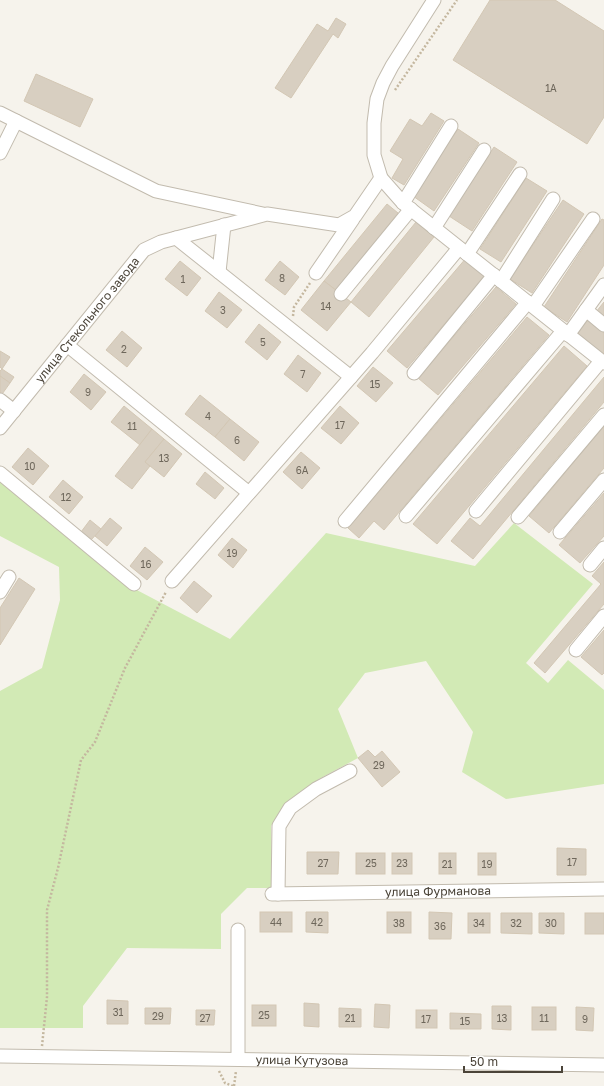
<svg xmlns="http://www.w3.org/2000/svg" width="604" height="1086" viewBox="0 0 604 1086" font-family="'Golos Text',sans-serif">
<style>
.green{fill:#d2eab5}
.building{fill:#d8cfc1;stroke:#d3c7b4}
.lines{fill:none;stroke-linecap:round;stroke-linejoin:round}
.minor-casing{stroke:#c2bbae;stroke-width:15}
.path{stroke:#c4b79f;stroke-width:2.5;stroke-dasharray:2 2;stroke-linecap:butt}
.minor{stroke:#fff;stroke-width:13}
.labels{text-anchor:middle;stroke-width:3.5;stroke-linejoin:round;paint-order:stroke}
.number-label{font-size:10px;fill:#6e675b}
.street-label{font-size:12px;fill:#4b4439;stroke:#fff}
</style>
<rect width="100%" height="100%" fill="#f6f3ec"/>
<path class="green" d="M0,481L133,588L230,639L326,533L475,566L514,523L593,584L526,663L548,683L568,660L604,690V784L506,799L462,772L473,732L426,661L365,673L338,709L358,758L319,779L287,802L271,826L272,888H247L221,914V949L127,948L83,1006V1028H0V691L42,668L60,600L59,567L0,536Z"/>
<g class="building">
<path d="M490,0H555L604,31V117L587,144L453,60Z"/>
<path d="M336,18L346,24L338,38L333,34L291,98L275,88L317,24L328,31Z"/>
<path d="M36,74L93,99L80,127L24,101Z"/>
<path d="M431,113L444,121L404,185L392,178L403,159L390,151L410,119L422,126Z"/>
<path d="M458,129L479,143L434,211L413,196Z"/>
<path d="M494,147L517,162L472,231L449,216Z"/>
<path d="M526,178L547,191L501,262L480,249Z"/>
<path d="M563,200L584,214L532,293L510,279Z"/>
<path d="M387,204L398,213L336,290L324,281Z"/>
<path d="M602,219L604,220V265L567,322L544,307Z"/>
<path d="M416,222L434,237L369,317L351,302Z"/>
<path d="M467,257L487,274L407,368L387,351Z"/>
<path d="M180,261L201,278L187,296L165,279Z"/>
<path d="M280,261L299,277L285,295L265,280Z"/>
<path d="M324,281L351,302L327,331L301,310Z"/>
<path d="M496,287L516,304L438,395L418,378Z"/>
<path d="M219,292L242,310L227,328L205,311Z"/>
<path d="M604,302V319L596,312Z"/>
<path d="M527,317L549,335L384,530L374,521L359,538L348,528Z"/>
<path d="M588,320L604,333V355L577,333Z"/>
<path d="M259,324L281,342L267,360L245,342Z"/>
<path d="M122,331L142,348L127,367L106,350Z"/>
<path d="M564,346L587,366L437,544L413,524Z"/>
<path d="M0,351L10,357L2,369L0,367Z"/>
<path d="M298,355L321,373L307,392L284,374Z"/>
<path d="M373,367L393,383L376,402L357,386Z"/>
<path d="M2,369L14,377L10,383L0,376V371Z"/>
<path d="M84,374L106,392L91,410L70,392Z"/>
<path d="M0,376L10,383L0,397Z"/>
<path d="M604,377V402L473,559L451,541L470,518L480,526Z"/>
<path d="M200,395L230,419L215,437L185,414Z"/>
<path d="M124,406L152,429L140,445L111,422Z"/>
<path d="M340,406L359,423L341,444L321,428Z"/>
<path d="M230,419L259,442L244,461L215,437Z"/>
<path d="M604,426V468L549,533L529,516Z"/>
<path d="M152,429L164,439L145,462L150,466L132,489L115,476Z"/>
<path d="M164,439L182,454L164,477L145,462Z"/>
<path d="M28,448L49,466L33,485L12,467Z"/>
<path d="M301,452L320,468L302,489L283,472Z"/>
<path d="M205,472L224,488L215,499L196,484Z"/>
<path d="M63,480L83,497L69,514L49,497Z"/>
<path d="M604,493V536L580,563L559,545Z"/>
<path d="M110,518L122,528L107,546L95,536Z"/>
<path d="M90,520L101,529L91,540L81,532Z"/>
<path d="M232,538L247,550L233,568L218,555Z"/>
<path d="M145,547L163,562L147,580L130,566Z"/>
<path d="M604,562V604L545,673L534,663L601,584L592,576Z"/>
<path d="M19,578L35,589L0,645V608Z"/>
<path d="M194,581L212,596L197,613L180,598Z"/>
<path d="M604,630V673L602,675L581,657Z"/>
<path d="M368,750L375,757L382,751L400,772L382,787L358,758Z"/>
<path d="M557,848L586,849V875H557Z"/>
<path d="M307,852H339L338,874H307Z"/>
<rect x="356" y="853" width="29" height="21"/>
<rect x="392" y="853" width="20" height="21"/>
<rect x="439" y="853" width="17" height="21"/>
<rect x="478" y="853" width="18" height="22"/>
<rect x="260" y="912" width="32" height="20"/>
<path d="M306,912H328V933L306,932Z"/>
<rect x="387" y="912" width="24" height="21"/>
<path d="M429,912L452,913L451,939H429Z"/>
<rect x="468" y="913" width="22" height="20"/>
<path d="M501,913H532V934L501,933Z"/>
<path d="M539,913H564V934L539,933Z"/>
<rect x="585" y="913" width="19" height="21"/>
<path d="M107,1000L128,1001V1024H107Z"/>
<path d="M304,1003L319,1004V1027L304,1026Z"/>
<path d="M375,1004L390,1005L389,1028L374,1027Z"/>
<rect x="252" y="1005" width="24" height="21"/>
<path d="M492,1006H511V1030L492,1029Z"/>
<rect x="532" y="1007" width="24" height="23"/>
<path d="M576,1007L594,1008L593,1031L576,1030Z"/>
<path d="M145,1008H171L170,1024H145Z"/>
<path d="M339,1008L361,1009V1027H339Z"/>
<path d="M196,1010H215L214,1025H196Z"/>
<rect x="416" y="1010" width="21" height="18"/>
<path d="M450,1013L481,1014V1029H450Z"/>
</g>
<g class="lines">
<g class="minor-casing">
<g id="minor">
<path d="M434,0L392,66L383,83L377,99L374,123V155L381,178L403,203L604,363"/>
<path d="M0,113L156,191L263,214"/>
<path d="M0,153L16,121"/>
<path d="M403,203L451,126"/>
<path d="M434,228L484,150"/>
<path d="M176,238L351,377"/>
<path d="M467,254L520,174"/>
<path d="M219,272L224,225"/>
<path d="M316,273L353,219"/>
<path d="M501,281L553,199"/>
<path d="M341,294L411,209"/>
<path d="M533,306L593,219"/>
<path d="M586,310L604,325"/>
<path d="M568,335L604,285"/>
<path d="M67,345L249,493"/>
<path d="M414,373L494,275"/>
<path d="M0,400L14,411"/>
<path id="s1" d="M0,428L144,250L161,242L267,214L339,225L355,216L381,178"/>
<path d="M0,473L134,584"/>
<path d="M476,511L601,361"/>
<path d="M406,516L563,331"/>
<path d="M518,517L604,415"/>
<path d="M345,521L528,302"/>
<path d="M560,532L604,480"/>
<path d="M590,565L604,548"/>
<path d="M172,581L372,353L459,248"/>
<path d="M0,592L9,577"/>
<path d="M576,650L604,616"/>
<path id="s2" d="M272,894L604,889"/>
<path d="M278,894L279,826L290,808L316,789L350,771"/>
<path d="M238,930V1059"/>
<path id="s3" d="M0,1056L604,1065"/>
</g>
</g>
<g class="path">
<path d="M395,90L457,0"/>
<path d="M293,316L294,307L310,283"/>
<path d="M42,1046L47,997V910L58,868L81,760L95,742L125,668L166,592"/>
<path d="M219,1071L225,1083L233,1086"/>
<path d="M234,1086L236,1071"/>
</g>
<use href="#minor" class="minor"/>
</g>
<g class="labels">
<g class="number-label">
<text x="551" y="92">1А</text>
<text x="282" y="282">8</text>
<text x="183" y="283">1</text>
<text x="326" y="310">14</text>
<text x="223" y="314">3</text>
<text x="263" y="346">5</text>
<text x="124" y="353">2</text>
<text x="303" y="378">7</text>
<text x="375" y="388">15</text>
<text x="88" y="396">9</text>
<text x="208" y="420">4</text>
<text x="340" y="429">17</text>
<text x="132" y="430">11</text>
<text x="237" y="444">6</text>
<text x="164" y="462">13</text>
<text x="30" y="470">10</text>
<text x="302" y="474">6А</text>
<text x="66" y="501">12</text>
<text x="232" y="557">19</text>
<text x="146" y="568">16</text>
<text x="379" y="769">29</text>
<text x="572" y="866">17</text>
<text x="323" y="867">27</text>
<text x="371" y="867">25</text>
<text x="402" y="867">23</text>
<text x="447" y="868">21</text>
<text x="487" y="868">19</text>
<text x="276" y="926">44</text>
<text x="317" y="926">42</text>
<text x="399" y="927">38</text>
<text x="479" y="927">34</text>
<text x="516" y="927">32</text>
<text x="551" y="927">30</text>
<text x="440" y="930">36</text>
<text x="118" y="1016">31</text>
<text x="264" y="1019">25</text>
<text x="158" y="1020">29</text>
<text x="205" y="1022">27</text>
<text x="350" y="1022">21</text>
<text x="502" y="1022">13</text>
<text x="544" y="1022">11</text>
<text x="426" y="1023">17</text>
<text x="585" y="1023">9</text>
<text x="465" y="1025">15</text>
</g>
<g class="street-label">
<text dy="4" stroke="none"><textPath href="#s1" startOffset="139">улица Стекольного завода</textPath></text>
<text dy="4" stroke="none"><textPath href="#s2" startOffset="166">улица Фурманова</textPath></text>
<text dy="4" stroke="none"><textPath href="#s3" startOffset="302">улица Кутузова</textPath></text>
</g>
</g>
<path d="M464 1066v6h98v-6" fill="none" stroke="#4b4439" stroke-width="2"/>
<text x="470" y="1066" font-size="12" fill="#4b4439" stroke="#ffffff" stroke-width="3" paint-order="stroke">50 m</text>
</svg>
